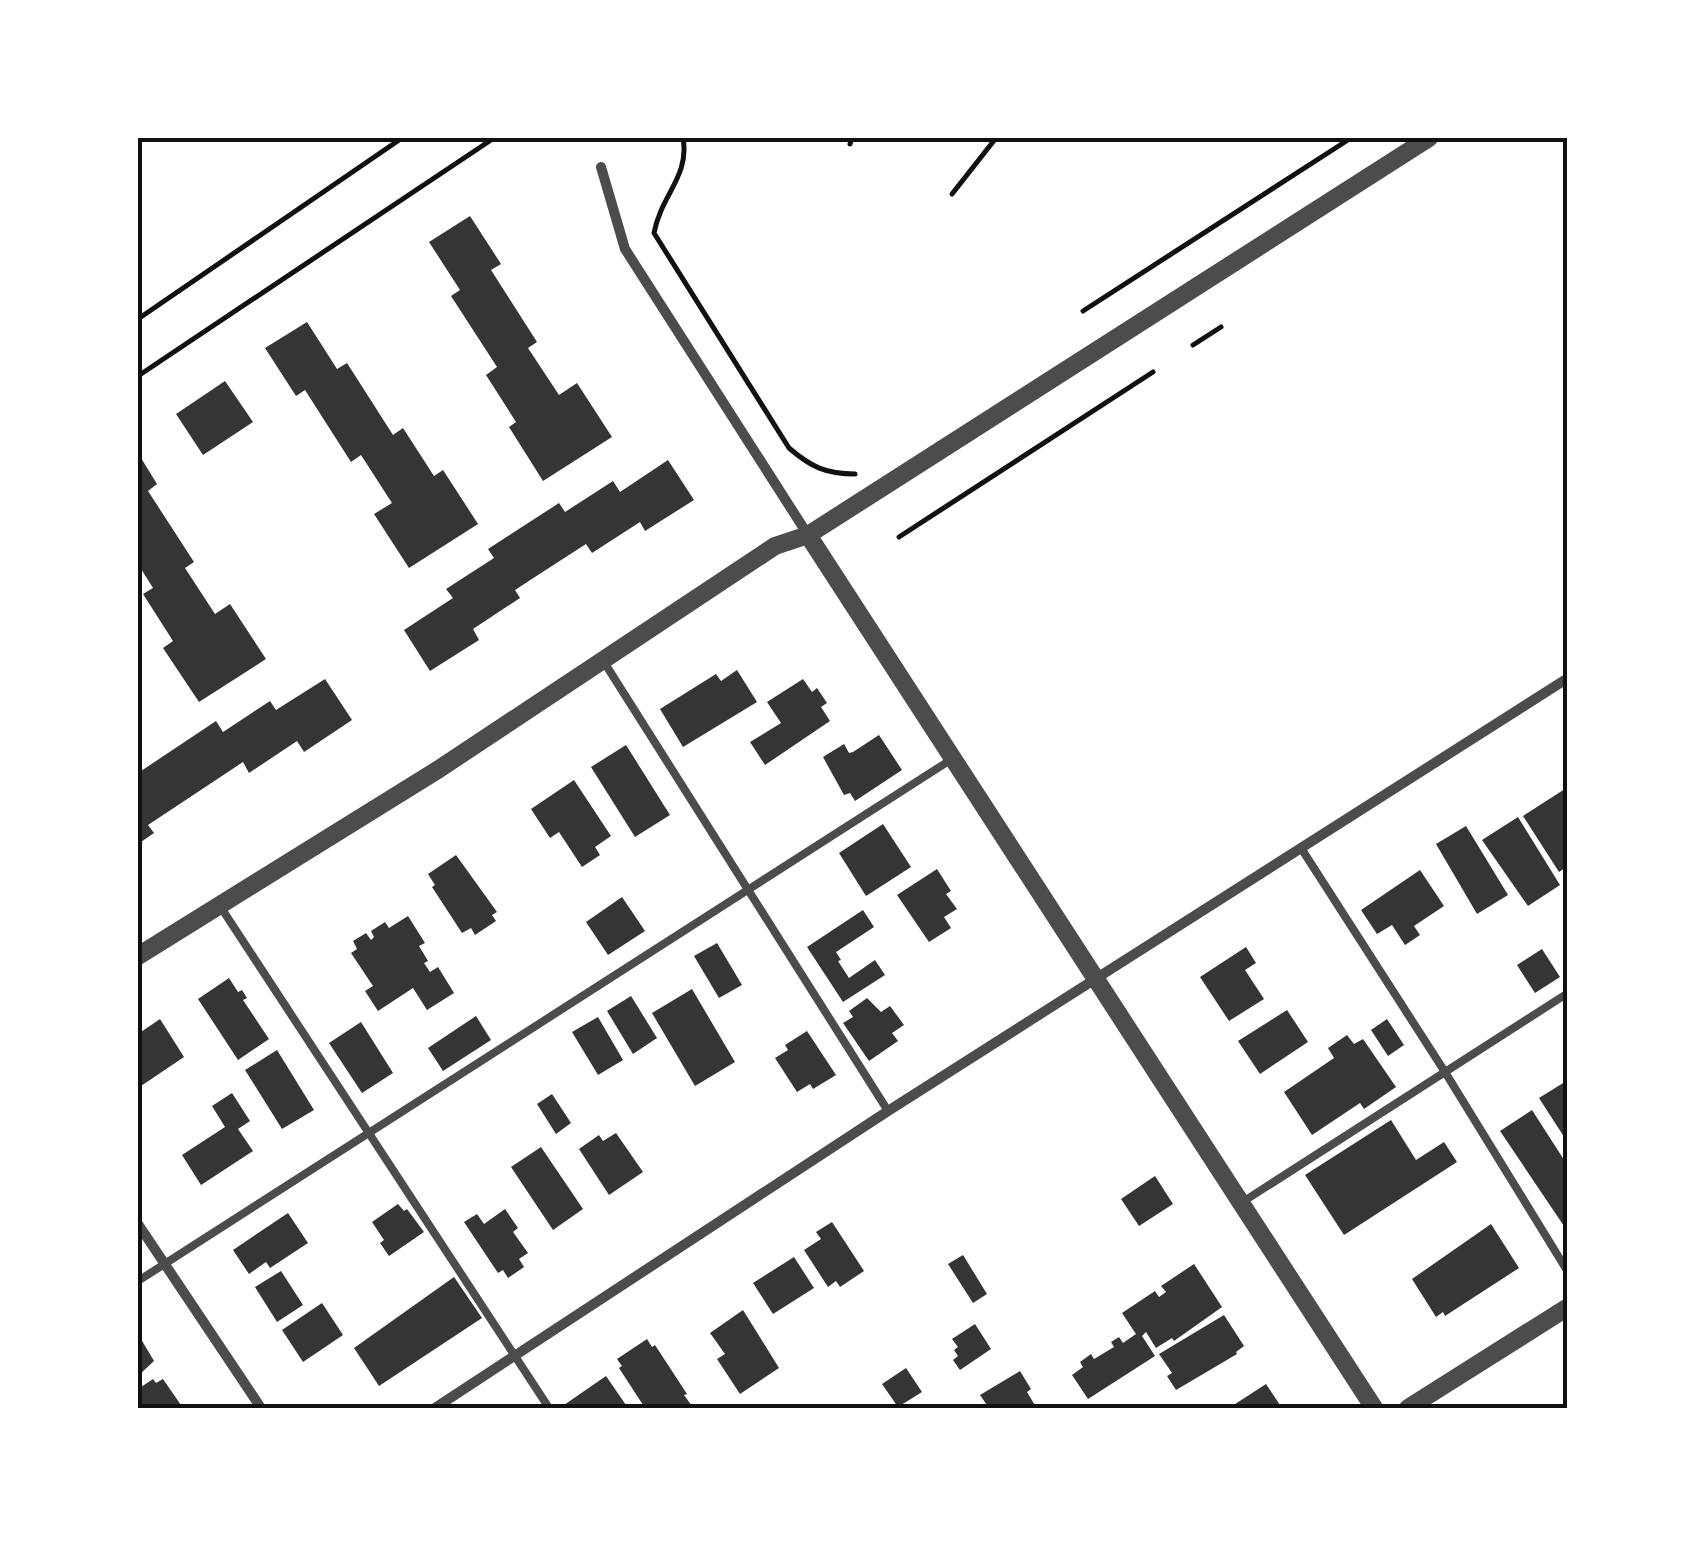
<svg xmlns="http://www.w3.org/2000/svg" width="1705" height="1546" viewBox="0 0 1705 1546" font-family="'Titillium Web',sans-serif">
<style>
.building{fill:#353535}
.lines{fill:none;stroke-linecap:round;stroke-linejoin:round}
.path{stroke:#111;stroke-width:5}
.service{stroke:#4c4c4c;stroke-width:8}
.minor{stroke:#4c4c4c;stroke-width:10}
.tertiary{stroke:#4c4c4c;stroke-width:18}
.neatline{fill:none;stroke:#111;stroke-width:4}
</style>
<rect width="100%" height="100%" fill="#fff"/>
<g class="building">
<path d="M470,216L501,264L491,270L537,342L528,348L559,395L577,383L612,437L543,481L509,427L516,422L486,375L497,367L451,296L460,290L429,242Z"/>
<path d="M307,322L337,369L347,363L393,435L403,428L434,476L443,470L478,524L409,568L374,514L392,503L361,455L351,462L305,390L296,396L265,348Z"/>
<path d="M225,381L253,422L203,455L176,414Z"/>
<path d="M138,453L157,484L148,491L194,562L185,568L215,614L230,604L266,659L199,702L163,648L173,641L143,594L153,588L138,564Z"/>
<path d="M668,460L694,500L645,531L640,522L592,553L586,544L538,575L515,590L520,598L473,629L479,640L430,671L404,630L453,598L446,589L494,558L488,549L559,503L565,512L613,481L620,492Z"/>
<path d="M737,670L757,702L683,747L660,709L716,674L721,681Z"/>
<path d="M325,679L352,720L304,752L297,741L249,773L243,762L148,825L154,833L138,844V773L216,721L223,732L270,701L276,710Z"/>
<path d="M803,679L812,692L817,688L827,703L821,707L830,721L765,765L750,742L781,723L767,702Z"/>
<path d="M879,735L902,770L855,801L850,793L844,795L823,757L844,744L849,753L853,752Z"/>
<path d="M626,745L670,815L635,837L591,767Z"/>
<path d="M574,780L611,836L595,847L600,855L582,867L559,832L550,838L531,809Z"/>
<path d="M1568,787V866L1559,872L1523,816Z"/>
<path d="M1518,817L1560,885L1528,906L1482,840Z"/>
<path d="M883,824L911,867L866,896L839,853Z"/>
<path d="M1466,826L1508,895L1477,914L1436,844Z"/>
<path d="M456,855L497,912L492,915L496,921L475,935L471,928L462,933L432,887L435,885L428,874Z"/>
<path d="M937,869L951,891L946,894L957,909L944,917L951,928L929,942L897,895Z"/>
<path d="M1420,870L1444,906L1414,926L1420,935L1405,945L1392,925L1377,934L1361,910Z"/>
<path d="M622,897L645,931L608,955L586,922Z"/>
<path d="M863,910L874,927L836,952L841,960L838,961L849,978L875,960L885,975L843,1002L807,947Z"/>
<path d="M408,916L425,943L419,946L428,961L424,963L430,972L438,967L454,993L427,1010L413,988L378,1011L365,991L373,986L351,953L357,949L353,941L366,933L371,940L374,937L371,931L385,922L389,928Z"/>
<path d="M717,943L742,985L719,998L694,956Z"/>
<path d="M1246,947L1256,963L1245,970L1264,999L1229,1021L1200,977Z"/>
<path d="M1542,949L1560,977L1535,993L1517,965Z"/>
<path d="M229,978L238,992L242,990L247,998L243,1000L269,1039L238,1060L198,999Z"/>
<path d="M692,989L735,1062L695,1086L652,1013Z"/>
<path d="M631,996L657,1038L633,1054L607,1011Z"/>
<path d="M867,998L881,1012L890,1006L904,1025L892,1033L898,1041L869,1061L843,1023L853,1017L849,1011Z"/>
<path d="M1287,1010L1308,1042L1260,1074L1238,1041Z"/>
<path d="M476,1016L491,1040L443,1071L428,1048Z"/>
<path d="M598,1017L623,1060L598,1075L572,1032Z"/>
<path d="M160,1019L184,1057L138,1088V1034Z"/>
<path d="M1387,1019L1404,1045L1388,1056L1371,1030Z"/>
<path d="M361,1022L393,1073L362,1093L329,1043Z"/>
<path d="M807,1031L836,1075L813,1089L810,1084L797,1092L775,1058L788,1050L785,1045Z"/>
<path d="M1347,1035L1354,1044L1363,1039L1396,1087L1364,1109L1360,1103L1312,1135L1284,1092L1334,1058L1328,1048Z"/>
<path d="M277,1050L314,1110L282,1129L245,1070Z"/>
<path d="M1568,1080V1143L1539,1098Z"/>
<path d="M232,1093L250,1121L238,1129L253,1151L201,1185L182,1155L225,1127L212,1106Z"/>
<path d="M552,1094L571,1123L556,1134L537,1104Z"/>
<path d="M1532,1110L1568,1166V1232L1500,1131Z"/>
<path d="M1391,1120L1416,1160L1444,1142L1457,1162L1344,1235L1305,1175Z"/>
<path d="M616,1133L643,1172L609,1195L579,1149L599,1135L603,1141Z"/>
<path d="M541,1147L583,1209L553,1230L511,1167Z"/>
<path d="M1155,1176L1173,1204L1139,1226L1121,1199Z"/>
<path d="M398,1204L404,1211L407,1209L424,1232L389,1256L380,1243L384,1240L372,1222Z"/>
<path d="M505,1209L518,1228L513,1232L528,1253L519,1259L524,1267L508,1278L503,1270L498,1273L464,1222L477,1214L484,1224Z"/>
<path d="M288,1213L308,1243L270,1268L266,1262L249,1274L233,1250Z"/>
<path d="M832,1222L864,1271L840,1287L836,1281L828,1287L804,1250L821,1239L816,1232Z"/>
<path d="M1491,1224L1519,1268L1445,1316L1443,1312L1436,1317L1412,1279Z"/>
<path d="M963,1255L987,1294L973,1303L948,1264Z"/>
<path d="M794,1257L814,1288L773,1314L753,1283Z"/>
<path d="M1194,1264L1222,1307L1174,1341L1172,1338L1156,1348L1146,1332L1142,1336L1155,1356L1088,1399L1072,1375L1083,1367L1080,1362L1091,1354L1094,1359L1114,1347L1111,1342L1119,1337L1123,1343L1136,1334L1122,1313L1155,1291L1159,1297L1166,1292L1161,1286Z"/>
<path d="M281,1271L303,1305L277,1322L255,1287Z"/>
<path d="M454,1277L482,1318L379,1386L354,1348Z"/>
<path d="M322,1303L343,1335L303,1362L282,1330Z"/>
<path d="M743,1310L779,1368L740,1394L717,1359L725,1354L710,1333Z"/>
<path d="M1224,1315L1244,1346L1236,1352L1237,1354L1176,1390L1167,1376L1172,1373L1159,1354Z"/>
<path d="M975,1324L991,1349L960,1370L953,1360L958,1356L954,1350L958,1347L952,1339Z"/>
<path d="M138,1334L154,1361L138,1376Z"/>
<path d="M647,1339L652,1347L655,1345L687,1394L684,1395L692,1406L688,1408H645L619,1368L622,1366L617,1359Z"/>
<path d="M906,1368L922,1392L898,1407L882,1384Z"/>
<path d="M1020,1371L1031,1389L1027,1392L1036,1407L989,1408L980,1395Z"/>
<path d="M606,1376L628,1408H566L564,1405Z"/>
<path d="M153,1379L156,1383L163,1379L183,1408H138V1389Z"/>
<path d="M1266,1384L1282,1408H1229Z"/>
</g>
<g class="lines">
<g class="path">
<path d="M683,138C690,176 661,195 654,233L789,448C811,467 826,474 855,474"/>
<path d="M850,144L852,138"/>
<path d="M952,194L996,138"/>
<path d="M1083,311L1351,138"/>
<path d="M138,319L402,138"/>
<path d="M1193,345L1221,327"/>
<path d="M138,376L494,138"/>
<path d="M899,537L1153,372"/>
</g>
<g class="service">
<path d="M604,662L888,1111"/>
<path d="M1301,848L1445,1072L1568,1272"/>
<path d="M220,906L549,1408"/>
<path d="M1241,1203L1568,993"/>
<path d="M138,1281L952,759"/>
</g>
<g class="minor">
<path d="M601,167L625,249L808,535"/>
<path d="M138,1224L261,1408"/>
<path d="M435,1408L888,1111L1568,678"/>
</g>
<g class="tertiary">
<path d="M808,535L1374,1408"/>
<path d="M138,956L439,769L775,546L808,535L1429,138"/>
<path d="M1408,1408L1568,1307"/>
</g>
</g>
<rect width="1705" height="1546" fill="none" stroke="#ffffff" stroke-width="280"/>
<rect x="140" y="140" width="1425" height="1266" class="neatline"/>
</svg>
